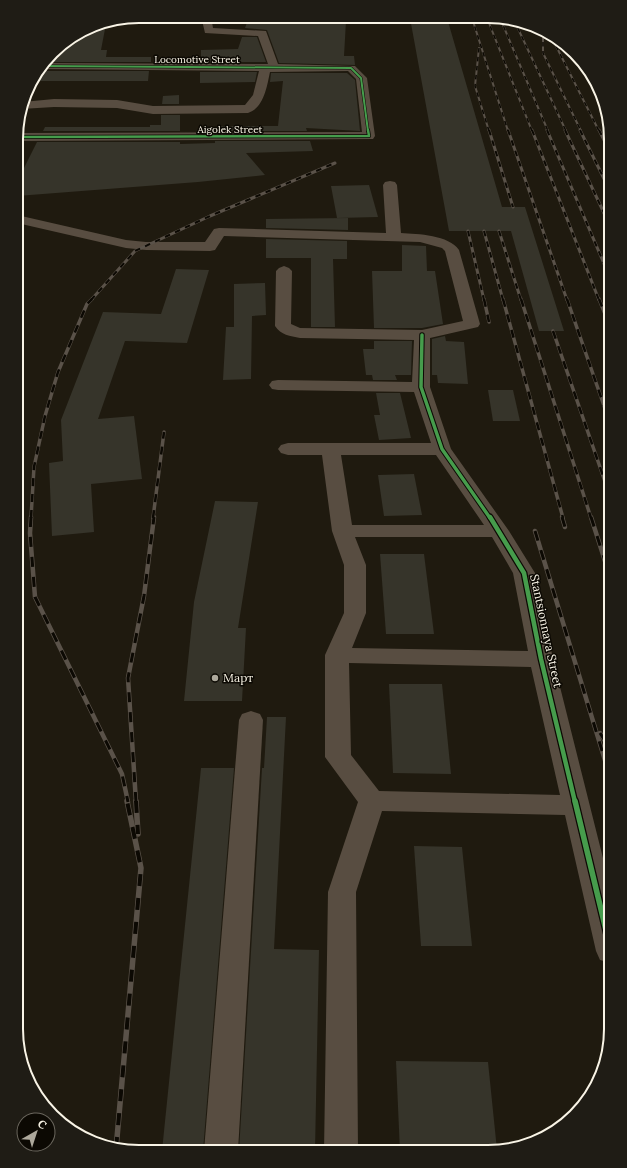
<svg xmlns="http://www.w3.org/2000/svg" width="627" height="1168" viewBox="0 0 627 1168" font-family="Lora,serif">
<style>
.building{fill:#36342a}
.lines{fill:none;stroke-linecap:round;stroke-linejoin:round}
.minor{fill:#584d41;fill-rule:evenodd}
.rail-far4-casing{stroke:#5a5249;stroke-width:2}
.rail-far3-casing{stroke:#5a5249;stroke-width:3}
.rail-far2-casing{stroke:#5a5249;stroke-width:3.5}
.rail-far1-casing{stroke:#5a5249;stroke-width:4.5}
.rail-casing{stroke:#5a5249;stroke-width:5.5}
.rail-far4{stroke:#0c0903;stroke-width:1.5;stroke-dasharray:4.5;stroke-linecap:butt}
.rail-far3{stroke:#0c0903;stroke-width:2;stroke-dasharray:5.5;stroke-linecap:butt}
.rail-far2{stroke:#0c0903;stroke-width:2.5;stroke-dasharray:8;stroke-linecap:butt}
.rail-far1{stroke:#0c0903;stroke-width:3;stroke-dasharray:10;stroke-linecap:butt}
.rail{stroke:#0c0903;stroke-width:4;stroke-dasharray:12;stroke-linecap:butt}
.cycleway-far4-casing{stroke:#0c0903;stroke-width:3}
.cycleway-far3-casing{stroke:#0c0903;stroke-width:4}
.cycleway-far2-casing{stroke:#0c0903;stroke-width:5.5}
.cycleway-far1-casing{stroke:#0c0903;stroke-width:7}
.cycleway-casing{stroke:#0c0903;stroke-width:8}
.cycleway-far4{stroke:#469c4c;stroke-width:2}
.cycleway-far3{stroke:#469c4c;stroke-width:2.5}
.cycleway-far2{stroke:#469c4c;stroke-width:3.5}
.cycleway-far1{stroke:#469c4c;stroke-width:4.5}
.cycleway{stroke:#469c4c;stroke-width:5.5}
.poi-dot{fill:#ada89b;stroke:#0c0903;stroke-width:1.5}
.labels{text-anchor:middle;stroke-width:3;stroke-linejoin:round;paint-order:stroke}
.far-street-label{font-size:10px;fill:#f9f4e6;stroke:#0c0903}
.street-label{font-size:12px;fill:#f9f4e6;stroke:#0c0903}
.poi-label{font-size:12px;fill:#f9f4e6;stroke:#0c0903;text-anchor:start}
.rim{fill:none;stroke:#f9f4e6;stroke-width:2}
</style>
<rect width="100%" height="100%" fill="#1f1a0f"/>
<g class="building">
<path d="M249,17H268L266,23H308V21H346L344,56H354L355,65L279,63L267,30L245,28Z"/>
<path d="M410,18H447L502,207H525L564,331H539L511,231H449Z"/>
<path d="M105,29L101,50H107L106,57H151V62H48L58,47L85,30Z"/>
<path d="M242,37H257L266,62H201V50L238,49Z"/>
<path d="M44,71H149L148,81H39Z"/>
<path d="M200,72H257L255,82L200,83Z"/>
<path d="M271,73H347L355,80L360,131L306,128L307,131H217L218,126H278L283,81L270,82Z"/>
<path d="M179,95V104H162L163,96Z"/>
<path d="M161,115H180V131H43L45,127H150V125H161Z"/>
<path d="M215,141H310L313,151L246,153L265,175L198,182L17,196V168H24L37,142H180V144L215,143Z"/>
<path d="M369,185L378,217L337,218L331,186Z"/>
<path d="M348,218V230L266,228V219Z"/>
<path d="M266,239L347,241V259H333L335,327H311V258H266Z"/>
<path d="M402,245L426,246L427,271H435L443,324L422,328H374L372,271H402Z"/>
<path d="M176,269L209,270L187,343L125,341L98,419L134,416L142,479L91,484L94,532L52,536L49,463L63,461L61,420L103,312L161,314Z"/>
<path d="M265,283L266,315L252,316L251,379L223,380L226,327H234V284Z"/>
<path d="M445,336L446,341L464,342L468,384L438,383L437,375H432V339Z"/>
<path d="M374,341H412L411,375H395L397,380H373L372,375H366L363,349H374Z"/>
<path d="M488,390H513L520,421H493Z"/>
<path d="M376,393H400L411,438L379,440L374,415H380Z"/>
<path d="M414,474L422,515L384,516L378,475Z"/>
<path d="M215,501L258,502L238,628H246L242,701H184L194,602Z"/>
<path d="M380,554H424L434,634H386Z"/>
<path d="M389,684H442L451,774L393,773Z"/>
<path d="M267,717H286L274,949L319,950L315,1151H239L262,768H264Z"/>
<path d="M201,768H234L203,1151H162Z"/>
<path d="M414,846L462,847L472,946H421Z"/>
<path d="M396,1061L488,1062L497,1150L488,1152H400Z"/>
</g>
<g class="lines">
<g class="minor">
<path d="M201,16H211L213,28L266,31L278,64L355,66L367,78L375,136L373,139L17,141V133L362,132L356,79L348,71L270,72C267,86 264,108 248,113L153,114L117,108L54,107L21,109L23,102L54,99L117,100L153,106L245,105L253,95L259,71L41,69L46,63L268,64L258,36L205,33Z"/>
<path d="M390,181L395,182L397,185L401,233C418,234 449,235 459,250L480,324L478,327L430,338V387L451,449L509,531L535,573L553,659L611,890V963L600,960L596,951L565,815L382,811L356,892L358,1152H324L328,892L358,802L325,757V655L344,613V565L332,531L322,455H288L281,453L278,449L281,445L288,443H431L414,392L278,390L272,389L269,385L272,381L278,380L412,382L414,340L300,338C290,336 281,335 275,326L276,271L279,268L284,266L289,268L292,271L291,324L300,328L422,330L463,321L445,251L442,248L420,242L224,236L215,250L210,251L146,250L126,248L17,223V215L126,240L146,242H205L214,229L219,228L386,233L383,185L385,182ZM341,455H436L484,525H352ZM355,537H492L513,573L528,651L352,648L366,613V565ZM349,663L531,667L560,795L379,791L351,755Z"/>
<path d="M251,711L260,714L263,720L238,1151H204L239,720L242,714Z"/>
</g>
<g class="rail-far4-casing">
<g id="rail-far4">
<path d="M472,18L508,131"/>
<path d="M487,18L532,131"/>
<path d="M500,18L548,131"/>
<path d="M514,20L566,131"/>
<path d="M543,33V53L581,131"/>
<path d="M552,38L599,131"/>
<path d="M479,48L475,86L489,131"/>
<path d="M579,62L606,109"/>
</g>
</g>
<g class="rail-far3-casing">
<g id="rail-far3">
<path d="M489,130L513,207"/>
<path d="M508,130L567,300"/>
<path d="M532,130L599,300"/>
<path d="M547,130L611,280"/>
<path d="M565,130L611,228"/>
<path d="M580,130L611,193"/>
<path d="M599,130L611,154"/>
<path d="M468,231L484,300"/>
<path d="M484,231L503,300"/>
<path d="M499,231L521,300"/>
<path d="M91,300L135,251L210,216L335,163"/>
</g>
</g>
<g class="rail-far2-casing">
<g id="rail-far2">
<path d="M484,299L489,322"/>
<path d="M503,299L563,518"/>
<path d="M521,299L591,518"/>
<path d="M567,299L611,426"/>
<path d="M599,299L611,329"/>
<path d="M553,331L611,499"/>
<path d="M31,518L34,467L45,416L58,372L87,304L92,299"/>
<path d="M153,518L164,432"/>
</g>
</g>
<g class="rail-far1-casing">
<g id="rail-far1">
<path d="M31,517L30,533L35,597L122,774L128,802"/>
<path d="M562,517L565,527"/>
<path d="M591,517L611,580"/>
<path d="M535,531L611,780"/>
<path d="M600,733L611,750"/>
<path d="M136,802L128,678L144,596L154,517"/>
</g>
</g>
<g class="rail-casing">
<g id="rail">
<path d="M136,801L138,834"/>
<path d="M116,1149L141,868L127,801"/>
</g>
</g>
<use href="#rail-far4" class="rail-far4"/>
<use href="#rail-far3" class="rail-far3"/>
<use href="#rail-far2" class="rail-far2"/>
<use href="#rail-far1" class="rail-far1"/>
<use href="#rail" class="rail"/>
<g class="cycleway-far4-casing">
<path id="cycleway-far4" d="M43,66L351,68L361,78L368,131"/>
</g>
<g class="cycleway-far3-casing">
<path id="cycleway-far3" d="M17,137L369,136L368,130"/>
</g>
<g class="cycleway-far2-casing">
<path id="cycleway-far2" d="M422,335L421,387L442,449L490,518"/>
</g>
<g class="cycleway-far1-casing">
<path id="cycleway-far1" d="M490,517L524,573L541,659L575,802"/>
</g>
<g class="cycleway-casing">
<path id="cycleway" d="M575,801L611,951"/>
</g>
<use href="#cycleway-far4" class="cycleway-far4"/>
<use href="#cycleway-far3" class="cycleway-far3"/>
<use href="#cycleway-far2" class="cycleway-far2"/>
<use href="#cycleway-far1" class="cycleway-far1"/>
<use href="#cycleway" class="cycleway"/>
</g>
<circle class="poi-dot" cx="215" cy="678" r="4"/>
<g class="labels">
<g class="far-street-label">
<text x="197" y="63">Locomotive Street</text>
<text x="230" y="133">Aigolek Street</text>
</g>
<g class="street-label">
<text transform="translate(546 631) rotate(78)" y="4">Stantsionnaya Street</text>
</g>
<g class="poi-label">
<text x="223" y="682">Март</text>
</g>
</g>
<path d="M0 0H627V1168H0ZM139 23H488A116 116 0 0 1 604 139V1029A116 116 0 0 1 488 1145H139A116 116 0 0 1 23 1029V139A116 116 0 0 1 139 23Z" fill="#1f1c15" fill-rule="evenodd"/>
<path class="rim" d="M139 23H488A116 116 0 0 1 604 139V1029A116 116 0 0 1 488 1145H139A116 116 0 0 1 23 1029V139A116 116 0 0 1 139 23Z"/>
<g transform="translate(36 1132) rotate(39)"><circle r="19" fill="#0c0903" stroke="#6b675e"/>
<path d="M0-3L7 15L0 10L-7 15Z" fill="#ada89b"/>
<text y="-6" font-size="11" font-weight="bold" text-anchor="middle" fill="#f9f4e6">С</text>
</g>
</svg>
